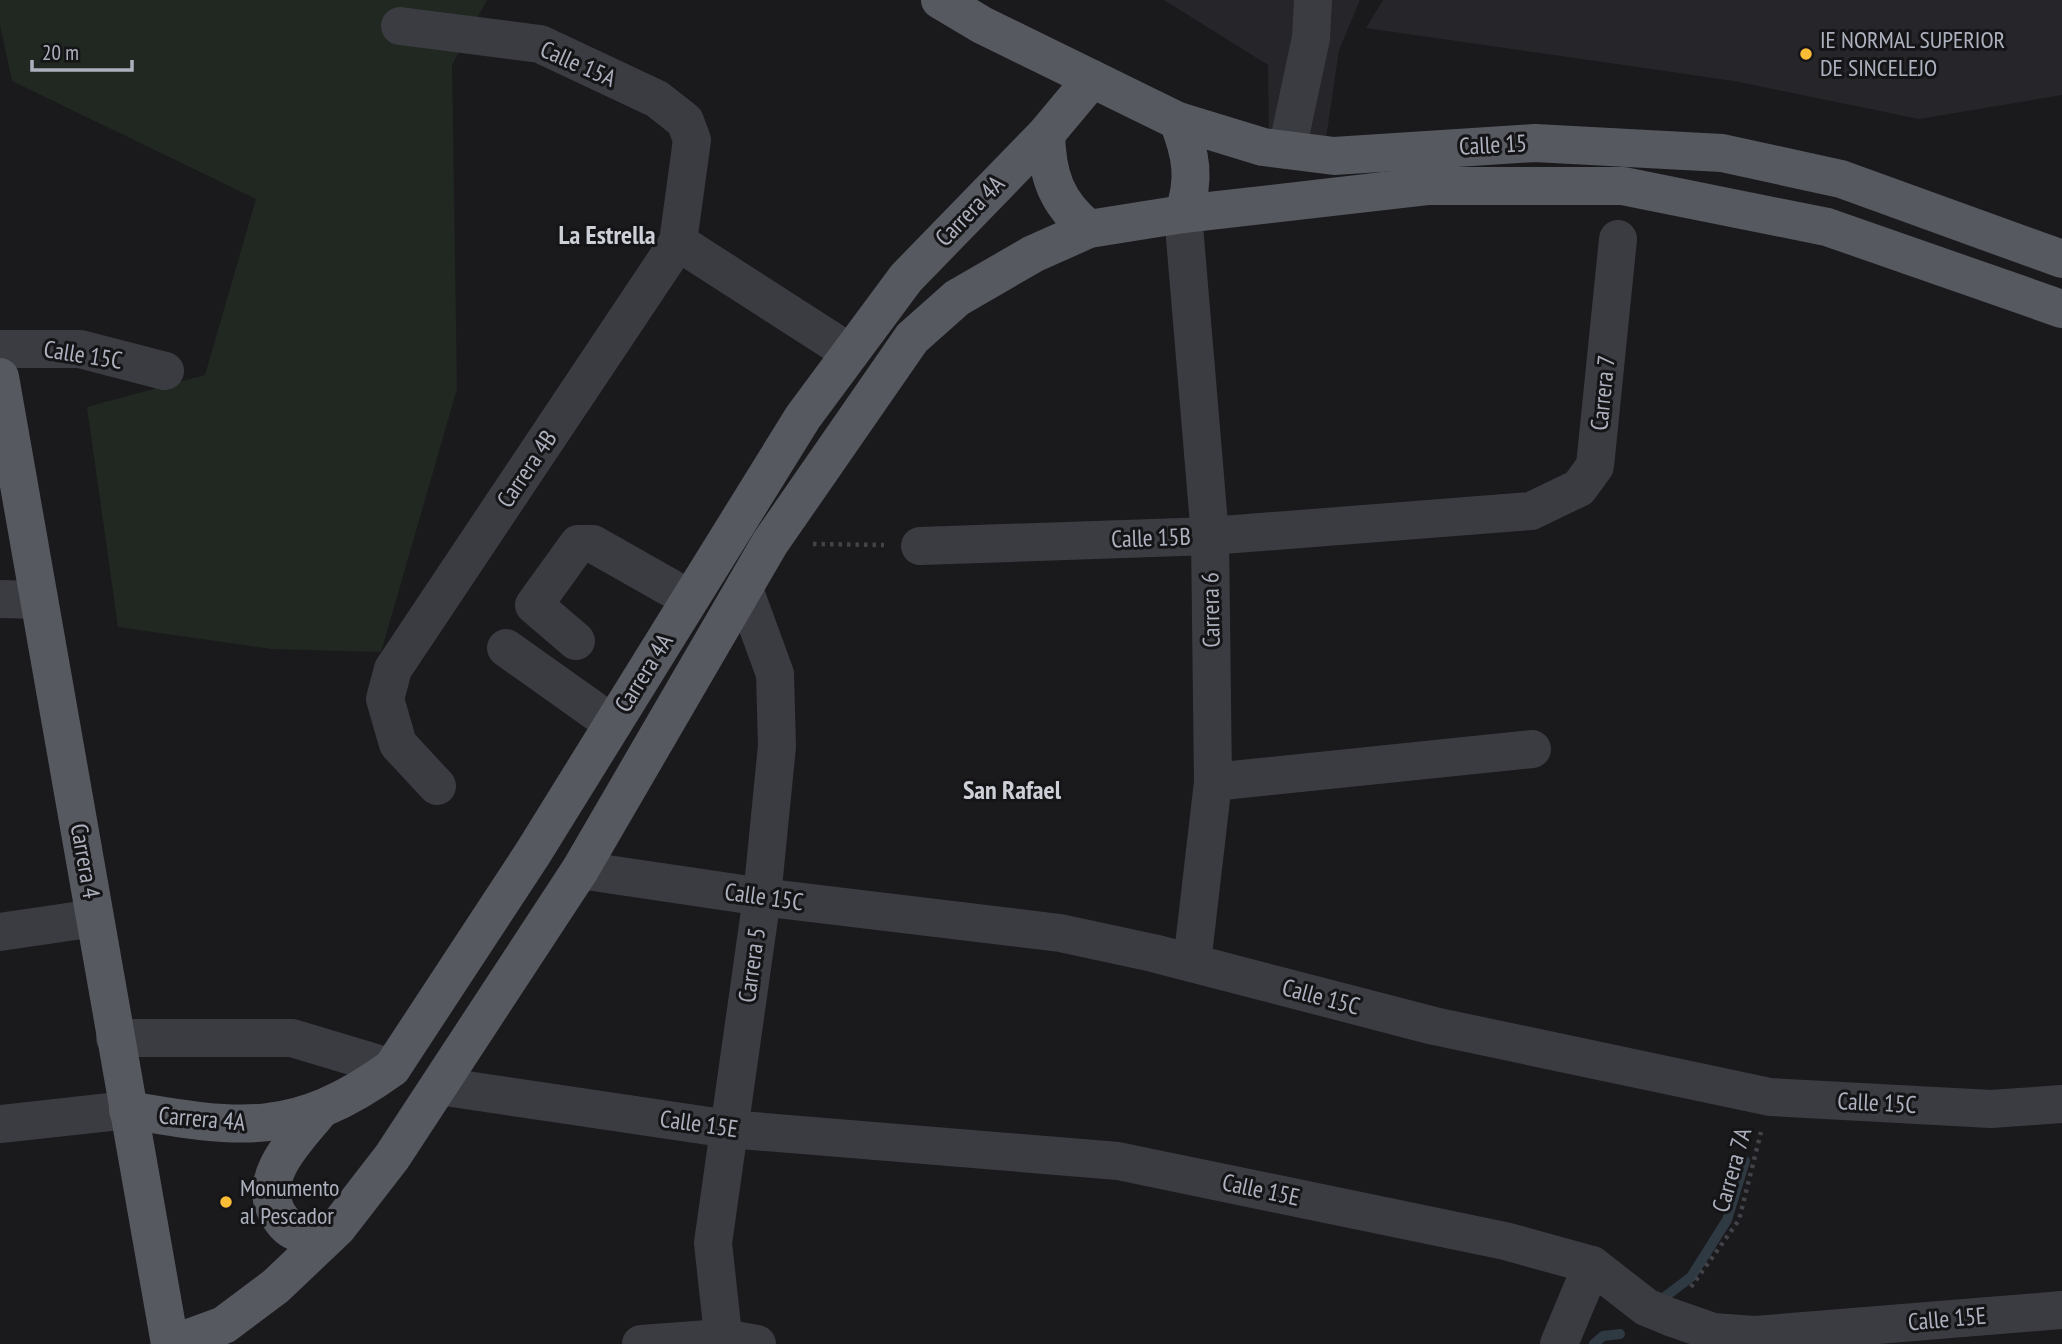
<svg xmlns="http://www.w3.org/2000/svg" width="2062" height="1344" viewBox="0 0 2062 1344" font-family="'PT Sans Narrow',sans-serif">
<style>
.built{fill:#26262a}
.green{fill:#202821}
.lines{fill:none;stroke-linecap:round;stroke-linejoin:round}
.stream{stroke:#2f3942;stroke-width:10}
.path{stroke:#414349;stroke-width:4.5;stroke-dasharray:3.5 5;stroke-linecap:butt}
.minor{stroke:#3b3c42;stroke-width:38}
.major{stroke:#575961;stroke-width:38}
.poi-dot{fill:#fabd35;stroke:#151518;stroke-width:2.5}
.labels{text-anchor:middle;stroke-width:6;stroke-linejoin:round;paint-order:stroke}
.poi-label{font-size:24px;fill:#acb1bd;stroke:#151518;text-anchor:start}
.street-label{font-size:24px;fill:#acb1bd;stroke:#151518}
.neighbourhood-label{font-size:26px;font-weight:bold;fill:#ced0d8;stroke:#151518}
</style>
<rect width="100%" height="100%" fill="#1a1a1d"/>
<g class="built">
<path d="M1164,0H1360L1339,50L1325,145L1269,142L1268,65Z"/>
<path d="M1383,0H2062V95L1919,119L1734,81L1366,28Z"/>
</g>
<path class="green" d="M0,0H487L452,65L457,389L381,652L271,649L118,627L87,407L205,375L256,199L12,81L0,25Z"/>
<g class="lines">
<g class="stream">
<path d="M1658,1302L1691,1277L1727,1220L1745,1161"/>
<path d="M1594,1344L1603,1336L1620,1334"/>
</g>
<g class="path">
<path d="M813,544L884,545"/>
<path d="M1691,1287L1739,1220L1761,1132"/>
</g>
<g class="minor">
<path d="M400,26L540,44L657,99L685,121L692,140L678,242L393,669L385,699L398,744L437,786"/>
<path d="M1287,150L1311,38L1313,0"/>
<path d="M1183,214L1210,536L1213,782L1192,963"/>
<path d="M678,242L849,352"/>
<path d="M0,349H80L165,371"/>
<path d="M920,546L1210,536L1531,511L1579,488L1595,466L1618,239"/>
<path d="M0,599L39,600"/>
<path d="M576,641L534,605L578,544H593L690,599"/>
<path d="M506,648L613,724"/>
<path d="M1213,782L1532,749"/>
<path d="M580,870L762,897L1060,933L1153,953L1434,1026L1770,1097L1991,1109L2062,1104"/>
<path d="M0,932L95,918"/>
<path d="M115,1038H292L392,1068"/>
<path d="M439,1086L729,1129L1118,1161L1505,1241L1592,1265L1646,1307L1670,1317L1713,1332L1755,1335L2062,1310"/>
<path d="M0,1124L128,1110"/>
<path d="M641,1344L723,1338L757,1344"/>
<path d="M724,1344L713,1243L762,897L777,746L775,674L744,589"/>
<path d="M1559,1344L1592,1265"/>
</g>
<g class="major">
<path d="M940,0L982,25L1178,121L1263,147L1334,156L1535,143L1722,153L1841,179L2062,259"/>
<path d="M1178,121C1191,154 1196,180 1183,214"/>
<path d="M1046,134C1047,175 1056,203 1089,229"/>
<path d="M0,377L170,1344"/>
<path d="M128,1110C240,1129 295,1138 392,1068L533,853L803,417L906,278L1046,134L1092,79"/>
<path d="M320,1110C299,1137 256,1176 277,1213C282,1221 287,1228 296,1232C305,1236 318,1235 328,1236"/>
<path d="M172,1344L224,1325L276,1286L337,1228L392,1157L580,870L770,543L912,338L957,298L1033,254L1089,229L1183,214L1427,186H1623L1827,227L2062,309"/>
</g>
</g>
<g class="poi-dot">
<circle cx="1806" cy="54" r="7"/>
<circle cx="226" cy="1202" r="7"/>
</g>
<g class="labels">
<g class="poi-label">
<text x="1820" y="48">IE NORMAL SUPERIOR<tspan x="1820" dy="28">DE SINCELEJO</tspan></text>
<text x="240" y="1196">Monumento<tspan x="240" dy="28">al Pescador</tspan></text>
</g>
<g class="street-label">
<text transform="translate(578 64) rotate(24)" y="8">Calle 15A</text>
<text transform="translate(1493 145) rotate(-3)" y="8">Calle 15</text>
<text transform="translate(970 211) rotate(-46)" y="8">Carrera 4A</text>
<text transform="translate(83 355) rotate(9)" y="8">Calle 15C</text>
<text transform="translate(1603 393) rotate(-84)" y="8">Carrera 7</text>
<text transform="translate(527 469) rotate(-56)" y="8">Carrera 4B</text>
<text transform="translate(1151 538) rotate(-2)" y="8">Calle 15B</text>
<text transform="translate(1211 610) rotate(-91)" y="8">Carrera 6</text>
<text transform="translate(644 673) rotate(-58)" y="8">Carrera 4A</text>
<text transform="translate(85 861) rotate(80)" y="8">Carrera 4</text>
<text transform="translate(764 897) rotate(8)" y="8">Calle 15C</text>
<text transform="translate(752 965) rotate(-82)" y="8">Carrera 5</text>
<text transform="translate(1321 997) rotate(15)" y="8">Calle 15C</text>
<text transform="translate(1877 1103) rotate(3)" y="8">Calle 15C</text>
<text transform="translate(202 1119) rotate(5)" y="8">Carrera 4A</text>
<text transform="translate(699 1124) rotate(8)" y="8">Calle 15E</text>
<text transform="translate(1732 1170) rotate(-74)" y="8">Carrera 7A</text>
<text transform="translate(1261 1190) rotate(12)" y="8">Calle 15E</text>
<text transform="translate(1947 1319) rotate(-5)" y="8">Calle 15E</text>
</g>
<g class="neighbourhood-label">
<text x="607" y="244">La Estrella</text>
<text x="1012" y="799">San Rafael</text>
</g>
</g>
<path d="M32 60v10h100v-10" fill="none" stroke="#acb1bd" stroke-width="3.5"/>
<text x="42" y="60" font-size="21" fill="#acb1bd" stroke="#151518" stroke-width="5" paint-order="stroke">20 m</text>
</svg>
